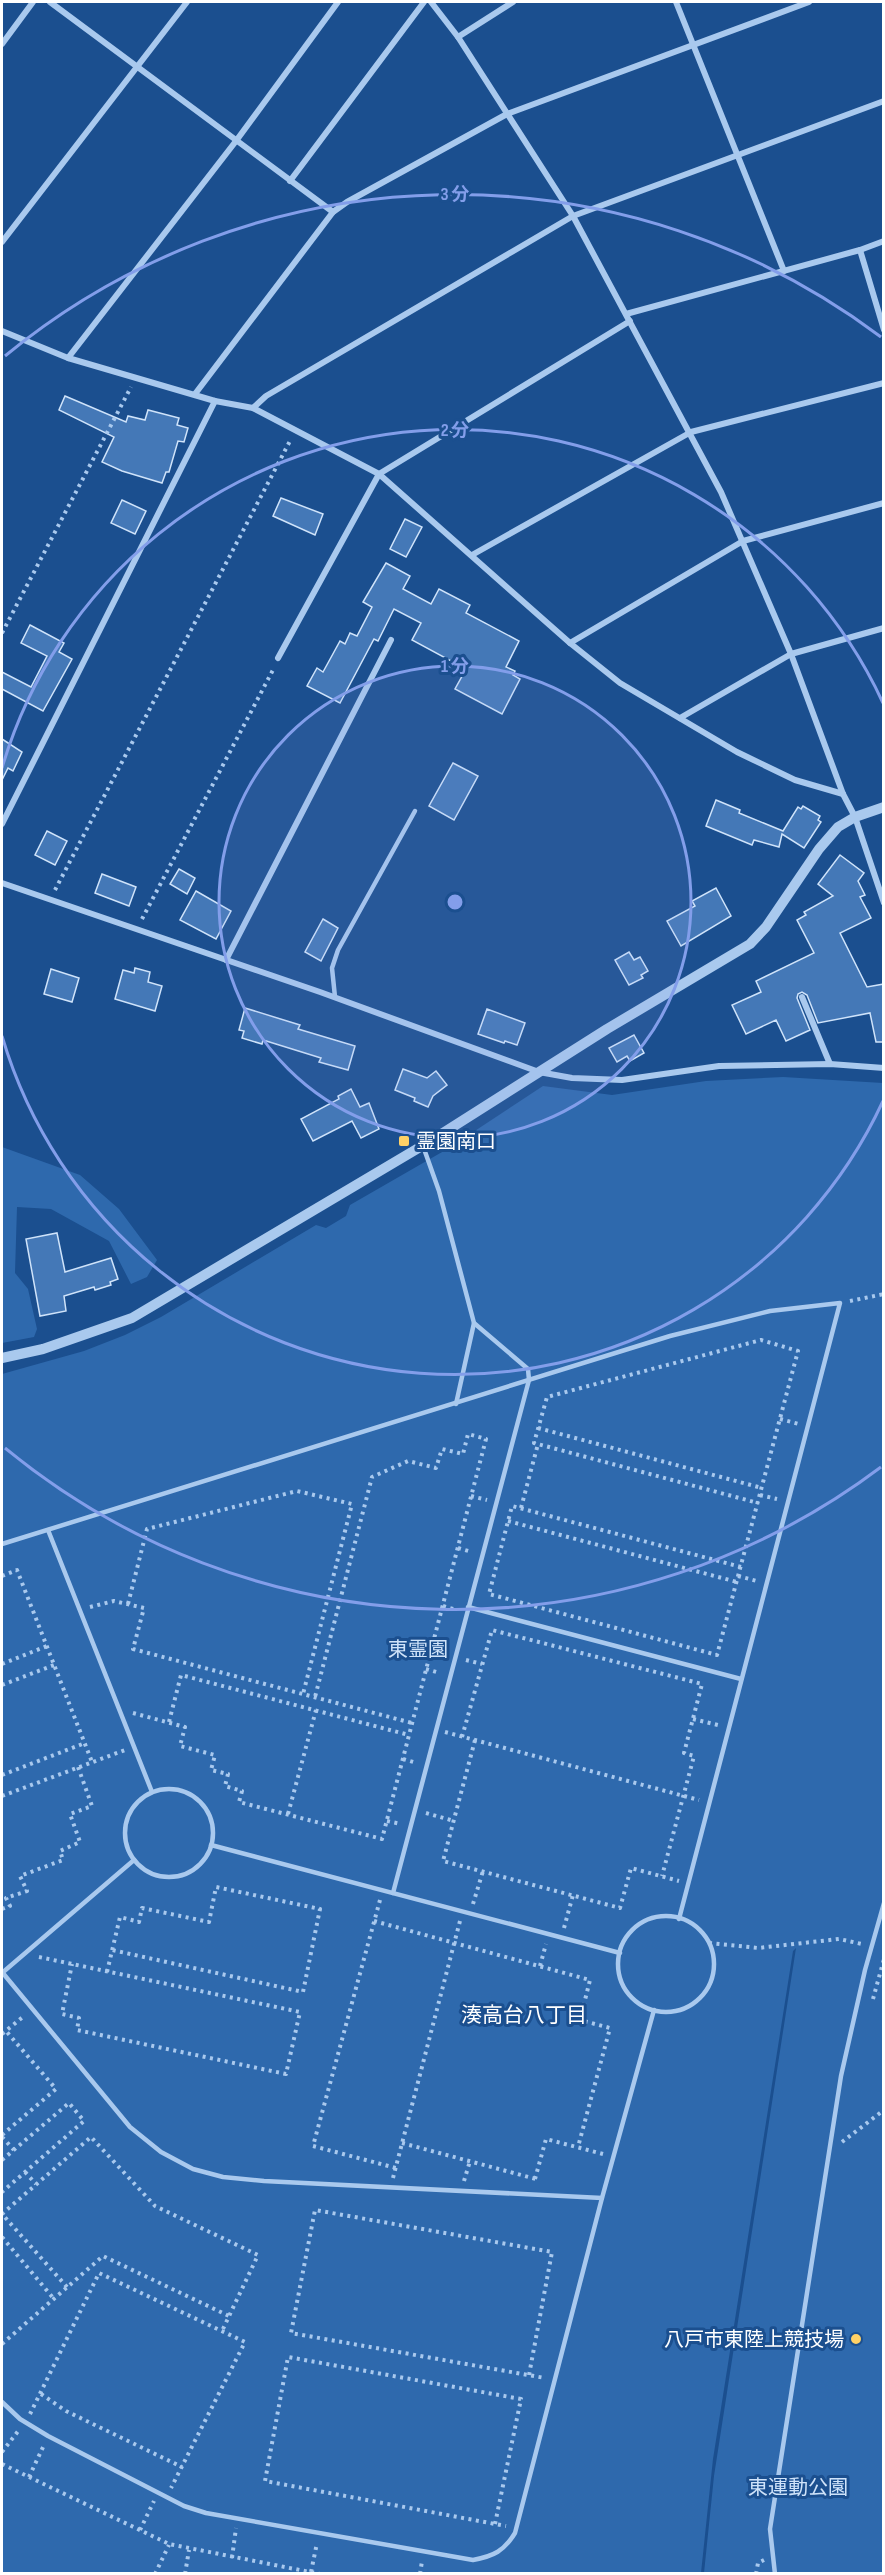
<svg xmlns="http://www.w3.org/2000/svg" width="885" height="2575" viewBox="0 0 885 2575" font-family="'Sofia Sans Condensed','Noto Sans JP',sans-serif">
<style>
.green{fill:#2e69ad}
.building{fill:#4478b7;stroke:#cfe3fa;stroke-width:1.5}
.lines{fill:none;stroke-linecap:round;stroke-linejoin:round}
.path{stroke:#a9c9ee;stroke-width:4;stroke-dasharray:3 4.5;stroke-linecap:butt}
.service{stroke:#a9c9ee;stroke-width:4.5}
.minor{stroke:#a9c9ee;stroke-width:6}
.tertiary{stroke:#a9c9ee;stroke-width:10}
.ring{fill:none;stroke:#839eea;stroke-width:3}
.poi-dot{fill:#ffd166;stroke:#1b4f8f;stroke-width:2}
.labels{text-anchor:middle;stroke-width:6;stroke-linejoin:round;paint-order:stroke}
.poi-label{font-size:20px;fill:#fff;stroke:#1b4f8f;text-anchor:start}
.park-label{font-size:20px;fill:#cfe3fa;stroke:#1b4f8f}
.neighbourhood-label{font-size:21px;fill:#fff;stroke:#1b4f8f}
.centre{fill:#839eea;stroke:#1b4f8f;stroke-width:3}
.ring-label{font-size:18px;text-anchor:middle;font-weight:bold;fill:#839eea;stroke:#1b4f8f;stroke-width:6;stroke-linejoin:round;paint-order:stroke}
</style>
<rect width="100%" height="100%" fill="#1b4f8f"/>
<g class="green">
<path d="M783,1077L883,1083V2573H704L714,2476L796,1948L793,1951L713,2459L701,2573H2V1374L84,1351L125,1335L161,1317L316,1225L326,1228L346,1216L350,1205L449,1148L543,1086L612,1095L706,1081Z"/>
<path d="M2,1147L80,1175L119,1209L157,1260L147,1277L131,1284L109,1241L51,1209L17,1207L15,1273L28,1289L37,1329L34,1337L2,1343Z"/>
</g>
<g class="building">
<path d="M65,396L126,422L128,416L145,420L148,410L179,418L177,425L188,428L184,442L178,441L169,472H166L162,483L122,471L102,462L114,437L59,410Z"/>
<path d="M281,498L323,514L315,535L273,516Z"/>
<path d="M122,500L146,511L135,534L111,523Z"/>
<path d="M405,519L422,527L406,557L390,549Z"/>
<path d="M386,563L410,576L403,589L431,604L439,589L470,605L466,613L519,641L506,667L515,671L513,675L520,679L502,714L455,689L466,669L412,640L421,623L394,609L378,641L374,639L340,703L307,686L317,668L323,672L340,641L345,644L350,633L357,636L372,607L363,602Z"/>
<path d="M30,625L64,643L59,652L72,659L43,711L2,689V672L31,687L47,656L21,643Z"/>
<path d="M2,739L22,752L13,771L8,768L2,780Z"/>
<path d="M453,763L478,776L454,820L429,806Z"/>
<path d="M716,800L740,810L739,813L783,831L798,807L801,809L803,806L820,816L818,820L821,822L804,848L782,834L779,847L754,840L752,845L706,826Z"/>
<path d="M47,831L67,841L55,865L35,855Z"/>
<path d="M840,855L864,873L858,881L865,895L860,897L871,918L840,933L867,987L884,984V1042H876L870,1013L818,1023L807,995L802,992L798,994L797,998L810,1030L786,1041L776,1020L746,1034L732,1005L761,992L756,981L814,953L797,920L806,915L804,912L833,896L818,884Z"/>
<path d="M179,869L195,878L187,894L170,884Z"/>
<path d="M102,874L136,887L129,906L95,893Z"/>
<path d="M716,888L731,916L681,946L667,921L695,906L692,901Z"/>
<path d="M196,891L231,911L216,939L180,920Z"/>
<path d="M323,919L338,928L321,961L305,952Z"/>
<path d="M629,952L634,960L640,957L648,971L641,975L643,978L629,985L615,960Z"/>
<path d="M135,968L150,972L148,982L162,986L155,1011L115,999L123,970L134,973Z"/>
<path d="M51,969L79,978L72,1002L44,994Z"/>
<path d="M245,1008L300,1025L298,1029L355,1046L348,1070L319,1062L321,1058L263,1040L262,1044L242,1038L244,1031L239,1030Z"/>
<path d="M487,1009L525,1023L517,1045L505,1041L504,1043L478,1034Z"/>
<path d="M634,1035L644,1053L630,1061L627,1056L617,1062L609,1048Z"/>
<path d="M403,1069L427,1078L436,1071L447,1085L433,1096L428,1107L414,1101L415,1098L395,1090Z"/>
<path d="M351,1089L360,1107L369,1103L379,1129L361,1138L352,1121L313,1141L301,1119L339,1099L338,1096Z"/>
<path d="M57,1233L65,1272L111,1258L118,1279L110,1282L111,1285L95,1290L94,1287L64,1296L66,1311L40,1316L26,1239Z"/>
</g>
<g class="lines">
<g class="path">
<path d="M2,633L131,387"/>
<path d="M55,890L291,439"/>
<path d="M142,919L274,668"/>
<path d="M850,1301L884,1294"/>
<path d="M780,1419L799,1424"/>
<path d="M538,1428L762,1488"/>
<path d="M760,1495L777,1499"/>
<path d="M471,1496L487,1500"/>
<path d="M521,1508L538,1444"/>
<path d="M508,1521L737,1582"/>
<path d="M458,1548L472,1552"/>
<path d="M741,1567L512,1506L489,1594L717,1655L798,1351L761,1340L547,1397L534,1443L758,1503"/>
<path d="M2,1576L17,1570L92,1762"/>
<path d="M738,1576L757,1581"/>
<path d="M128,1604L147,1529L297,1491L352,1504L303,1694"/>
<path d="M443,1606L457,1610"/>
<path d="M90,1607L114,1601L144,1608L133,1649L412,1723"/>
<path d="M466,1660L482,1664"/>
<path d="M2,1664L47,1646"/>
<path d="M426,1669L440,1673"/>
<path d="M2,1685L54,1665"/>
<path d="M133,1713L185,1727L180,1746L215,1755L211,1770L228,1774L225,1786L242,1791L239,1802L382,1839L486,1439L468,1434L463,1454L442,1449L436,1468L408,1461L372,1477L315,1697"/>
<path d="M693,1719L718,1725"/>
<path d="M169,1722L181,1675L409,1735"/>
<path d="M445,1732L699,1800"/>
<path d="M462,1737L492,1630L702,1684L684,1753L694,1756L662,1876"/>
<path d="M475,1740L443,1861L620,1908L631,1868L679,1881"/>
<path d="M403,1759L417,1763"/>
<path d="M2,1775L85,1743"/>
<path d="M2,1796L125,1750"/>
<path d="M426,1813L454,1821"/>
<path d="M288,1814L316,1710"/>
<path d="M387,1821L401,1824"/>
<path d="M380,1900L313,2146L396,2168"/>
<path d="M473,1904L483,1871"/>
<path d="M2,1909L10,1906L6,1898L27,1891L20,1876L63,1860L60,1851L80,1842L70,1814L92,1806L78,1767"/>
<path d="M374,1921L590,1980L580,2020L610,2028L578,2147"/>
<path d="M564,1928L573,1895"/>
<path d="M709,1943L758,1948L839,1939L862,1944"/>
<path d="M39,1957L300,2012L286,2074L77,2030L79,2018L62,2014L72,1964"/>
<path d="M540,1966L546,1944"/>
<path d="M107,1972L120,1917L139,1922L142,1908L209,1922L216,1887L320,1909L303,1992L112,1950"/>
<path d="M873,1999L884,1959"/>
<path d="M2,2034L24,2016"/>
<path d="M2,2135L56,2089L6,2031"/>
<path d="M2,2137L14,2150"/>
<path d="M842,2142L884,2110"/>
<path d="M402,2143L536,2179"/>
<path d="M2,2160L69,2103L84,2121L2,2192"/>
<path d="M25,2172L36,2184"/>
<path d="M393,2178L460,1921"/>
<path d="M535,2179L546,2139L603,2154"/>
<path d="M464,2181L470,2161"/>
<path d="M2,2237L54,2299"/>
<path d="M67,2287L2,2214L91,2137L155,2206L258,2255L222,2331"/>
<path d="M2,2344L103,2256L229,2316"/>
<path d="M529,2375L552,2252L315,2210L291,2333L545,2378"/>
<path d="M41,2394L66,2411L182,2467"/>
<path d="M30,2414L99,2273L245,2342L171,2488"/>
<path d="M2,2452L19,2430"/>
<path d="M2,2464L169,2544L320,2574"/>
<path d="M29,2477L44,2445"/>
<path d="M495,2524L521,2399L288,2357L265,2481L506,2526"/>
<path d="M140,2530L154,2501"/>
<path d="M232,2558L236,2528"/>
<path d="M311,2572L317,2543"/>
<path d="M155,2574L169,2545"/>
<path d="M185,2574L189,2550"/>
<path d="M420,2574L422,2561"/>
<path d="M756,2574L758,2563L764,2560"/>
</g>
<g class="service">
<path d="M335,997L332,968L338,950L415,811"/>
<path d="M456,1404L474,1323"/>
<path d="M48,1530L152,1792"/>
<path d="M2,1544L670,1336L770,1311L840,1303L679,1919"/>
<path d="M468,1607L741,1679"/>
<circle cx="169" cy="1833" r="44"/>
<path d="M211,1845L620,1953"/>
<path d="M393,1893L529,1380L528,1369L474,1323L439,1191L423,1146"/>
<circle cx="666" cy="1964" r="48"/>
<path d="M2,1972L130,2127L161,2152L193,2169L223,2177L264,2181L602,2198"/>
<path d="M2,1973L134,1860"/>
<path d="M2,2402L20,2419L48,2436L184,2506L206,2513L473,2560C494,2556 504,2551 515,2533L602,2198L654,2010"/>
<path d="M775,2574L770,2529L841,2076L865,1970L884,1903"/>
</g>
<g class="minor">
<path d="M50,2L333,212"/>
<path d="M431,2L458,37L573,216L721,492L791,654L843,794L855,817L884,903"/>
<path d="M676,2L784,271"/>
<path d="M458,37L513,2"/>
<path d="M2,44L33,2"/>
<path d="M290,181L424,2"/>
<path d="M2,242L187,2"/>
<path d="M860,250L884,330"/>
<path d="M626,314L860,250L884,241"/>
<path d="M2,331L68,358L215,401L253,408L379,474L570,643L620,683L737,752L795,780L843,794"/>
<path d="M68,358L236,141L338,2"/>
<path d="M195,394L333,212L347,202L507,114L809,2"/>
<path d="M253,408L266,396L573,216L884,101"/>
<path d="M472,555L691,432L884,383"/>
<path d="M570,643L743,541L884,503"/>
<path d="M278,658L379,474L630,321"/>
<path d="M680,718L791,654L884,628"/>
<path d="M2,824L215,401"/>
<path d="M2,883L320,992L539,1072L572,1078L622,1080L719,1066L830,1064L884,1068"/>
<path d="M226,960L391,640"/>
<path d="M802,997L830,1064"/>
</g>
<path class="tertiary" d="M2,1358L43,1349L132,1318L432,1140L607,1029L750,944L766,927L819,849L838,827L855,817L884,807"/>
</g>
<circle cx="455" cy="902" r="236" fill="#839eea" fill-opacity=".12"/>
<g class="ring">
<circle cx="455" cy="902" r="236"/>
<path d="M883 1101A472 472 0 0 1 2 1036M2 768A472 472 0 0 1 883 703"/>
<path d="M881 1467A708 708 0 0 1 5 1448M5 356A708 708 0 0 1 881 337"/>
</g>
<g class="poi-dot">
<rect x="398" y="1135" width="12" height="12" rx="3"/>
<circle cx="856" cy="2339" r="6"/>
</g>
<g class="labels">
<g class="poi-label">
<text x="416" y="1148">霊園南口</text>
<text x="844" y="2346" text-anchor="end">八戸市東陸上競技場</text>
</g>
<g class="park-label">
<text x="418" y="1656">東霊園</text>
<text x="798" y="2494">東運動公園</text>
</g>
<g class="neighbourhood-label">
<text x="524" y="2022">湊高台八丁目</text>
</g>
</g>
<circle cx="455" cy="902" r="9" class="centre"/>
<g class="ring-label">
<text x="455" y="200">3 分</text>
<text x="455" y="436">2 分</text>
<text x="455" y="672">1 分</text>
</g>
<rect width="885" height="2575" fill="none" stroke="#ffffff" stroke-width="6"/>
</svg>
